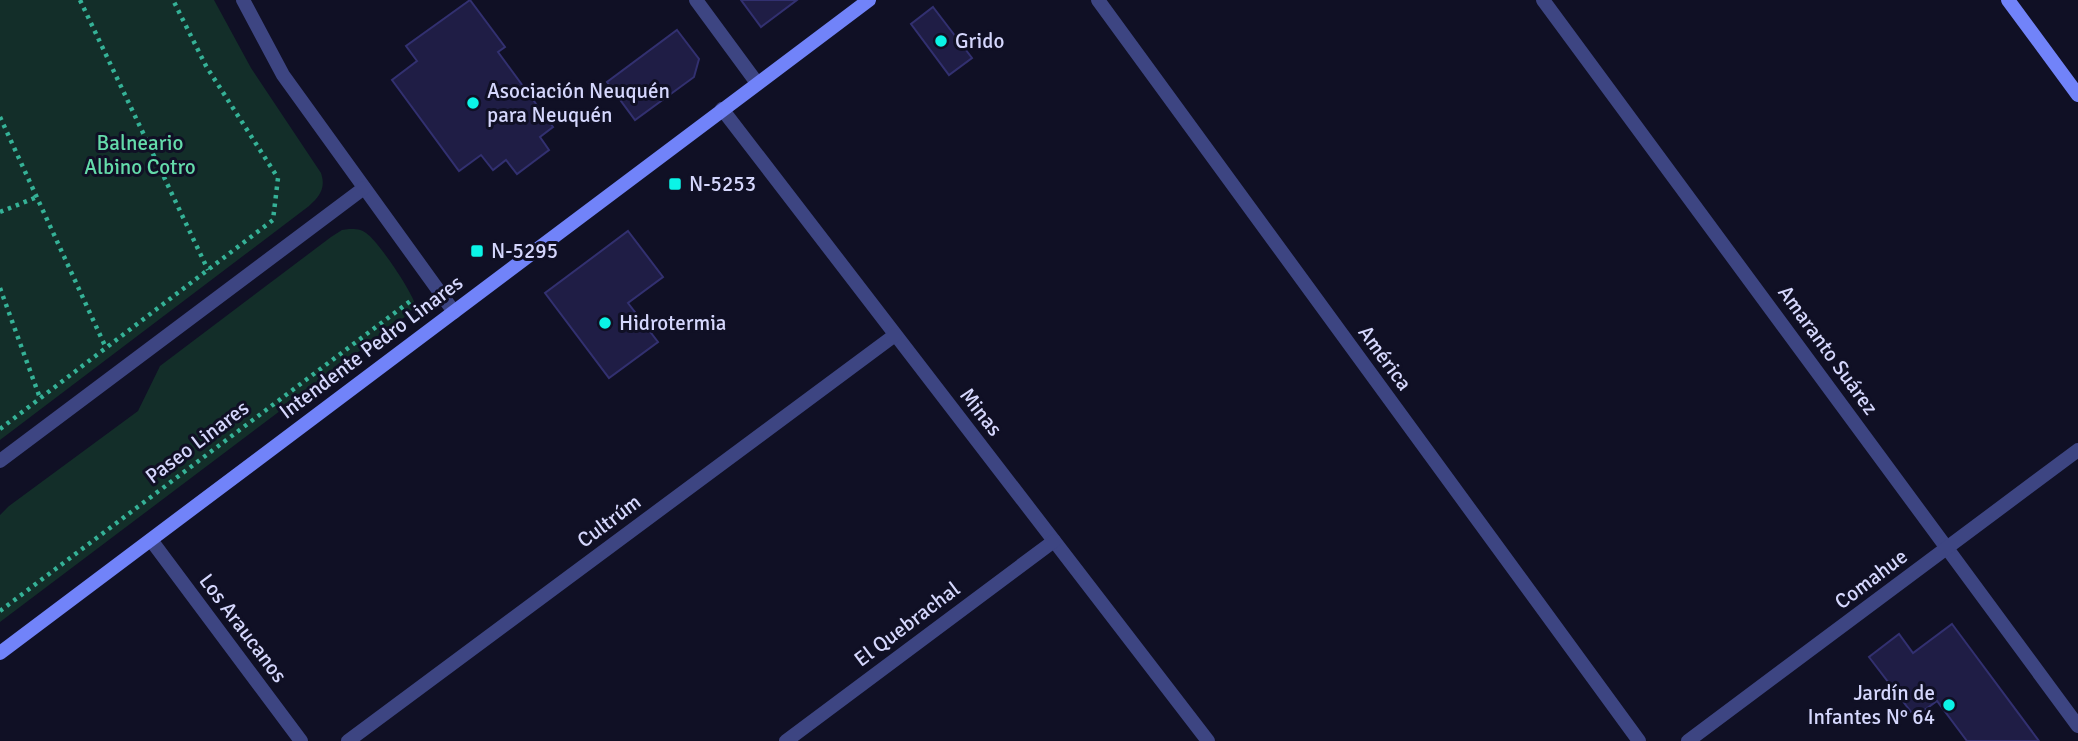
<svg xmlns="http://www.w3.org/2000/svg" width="2078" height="741" viewBox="0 0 2078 741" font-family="Signika,sans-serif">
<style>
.green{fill:#132e29}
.building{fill:#1f1d45;stroke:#323070;stroke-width:2}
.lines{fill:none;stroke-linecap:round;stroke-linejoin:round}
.path{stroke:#35b297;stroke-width:4.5;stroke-dasharray:3.5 5;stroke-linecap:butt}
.minor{stroke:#3d4582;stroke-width:14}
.secondary{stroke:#7183f9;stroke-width:14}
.poi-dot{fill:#0bf4e7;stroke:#101025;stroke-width:2.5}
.labels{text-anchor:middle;stroke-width:6;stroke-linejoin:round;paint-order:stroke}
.poi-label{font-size:21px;fill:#d5d7fd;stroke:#101025;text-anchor:start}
.park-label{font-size:21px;fill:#64dbaa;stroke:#101025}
.street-label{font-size:21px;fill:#d5d7fd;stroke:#101025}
</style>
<rect width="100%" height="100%" fill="#101025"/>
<g class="green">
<path d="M0,0H214L251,68L321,173C326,188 320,196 309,206L0,440Z"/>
<path d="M349,229C356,229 361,229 366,233C378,241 411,290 415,304L410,313L0,622V515L9,506L138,411L160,366L331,237L342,230Z"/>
</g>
<g class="building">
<path d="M470,0L505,47L498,52L553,127L540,137L549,150L517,174L506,160L493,170L481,155L459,171L392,80L417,61L406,46Z"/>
<path d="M741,0H797L761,27Z"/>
<path d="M933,7L972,58L949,75L911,24Z"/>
<path d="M677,30L699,59L694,77L635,120L607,82Z"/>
<path d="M628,231L663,277L628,303L658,342L609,378L545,293Z"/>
<path d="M1952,624L2039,741H1967L1937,701L1915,717L1869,657L1899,634L1913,653Z"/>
</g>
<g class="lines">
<g class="path">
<path d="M80,0L208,270"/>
<path d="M0,117L106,348"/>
<path d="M0,212L37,197"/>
<path d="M0,288L40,398"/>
<path d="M0,429L273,220L278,178L206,66L173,0"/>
<path d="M0,611L413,299"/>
</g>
<g class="minor">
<path d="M243,0L283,75L454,312"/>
<path d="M696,0L757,83"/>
<path d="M1098,0L1639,741"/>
<path d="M1543,0L2078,726"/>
<path d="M722,109L1208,741"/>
<path d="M0,461L364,188"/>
<path d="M151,540L301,741"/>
<path d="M348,741L895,335"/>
<path d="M786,741L1054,541"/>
<path d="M1688,741L2078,450"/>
</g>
<g class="secondary">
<path d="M2008,0L2078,95"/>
<path d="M0,653L869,0"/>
</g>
</g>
<g class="poi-dot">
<circle cx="941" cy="41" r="7"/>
<circle cx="473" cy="103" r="7"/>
<rect x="668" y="177" width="14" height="14" rx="3.5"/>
<rect x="470" y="244" width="14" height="14" rx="3.5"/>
<circle cx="605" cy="323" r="7"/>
<circle cx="1949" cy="705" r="7"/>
</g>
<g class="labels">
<g class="poi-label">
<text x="955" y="48">Grido</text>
<text x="487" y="98">Asociación Neuquén<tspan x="487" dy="24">para Neuquén</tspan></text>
<text x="689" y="191">N-5253</text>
<text x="491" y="258">N-5295</text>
<text x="619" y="330">Hidrotermia</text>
<text x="1935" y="700" text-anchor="end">Jardín de<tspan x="1935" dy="24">Infantes N° 64</tspan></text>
</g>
<g class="park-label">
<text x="140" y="150">Balneario<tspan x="140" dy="24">Albino Cotro</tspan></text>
</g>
<g class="street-label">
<text transform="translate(371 347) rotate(-37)" y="7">Intendente Pedro Linares</text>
<text transform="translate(1828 350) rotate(54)" y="7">Amaranto Suárez</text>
<text transform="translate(1385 358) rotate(54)" y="7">América</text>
<text transform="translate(981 412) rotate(52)" y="7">Minas</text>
<text transform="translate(197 442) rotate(-37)" y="7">Paseo Linares</text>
<text transform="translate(609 521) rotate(-37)" y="7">Cultrúm</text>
<text transform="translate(1871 579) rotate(-37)" y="7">Comahue</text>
<text transform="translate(907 624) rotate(-37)" y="7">El Quebrachal</text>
<text transform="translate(243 628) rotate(53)" y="7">Los Araucanos</text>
</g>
</g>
</svg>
